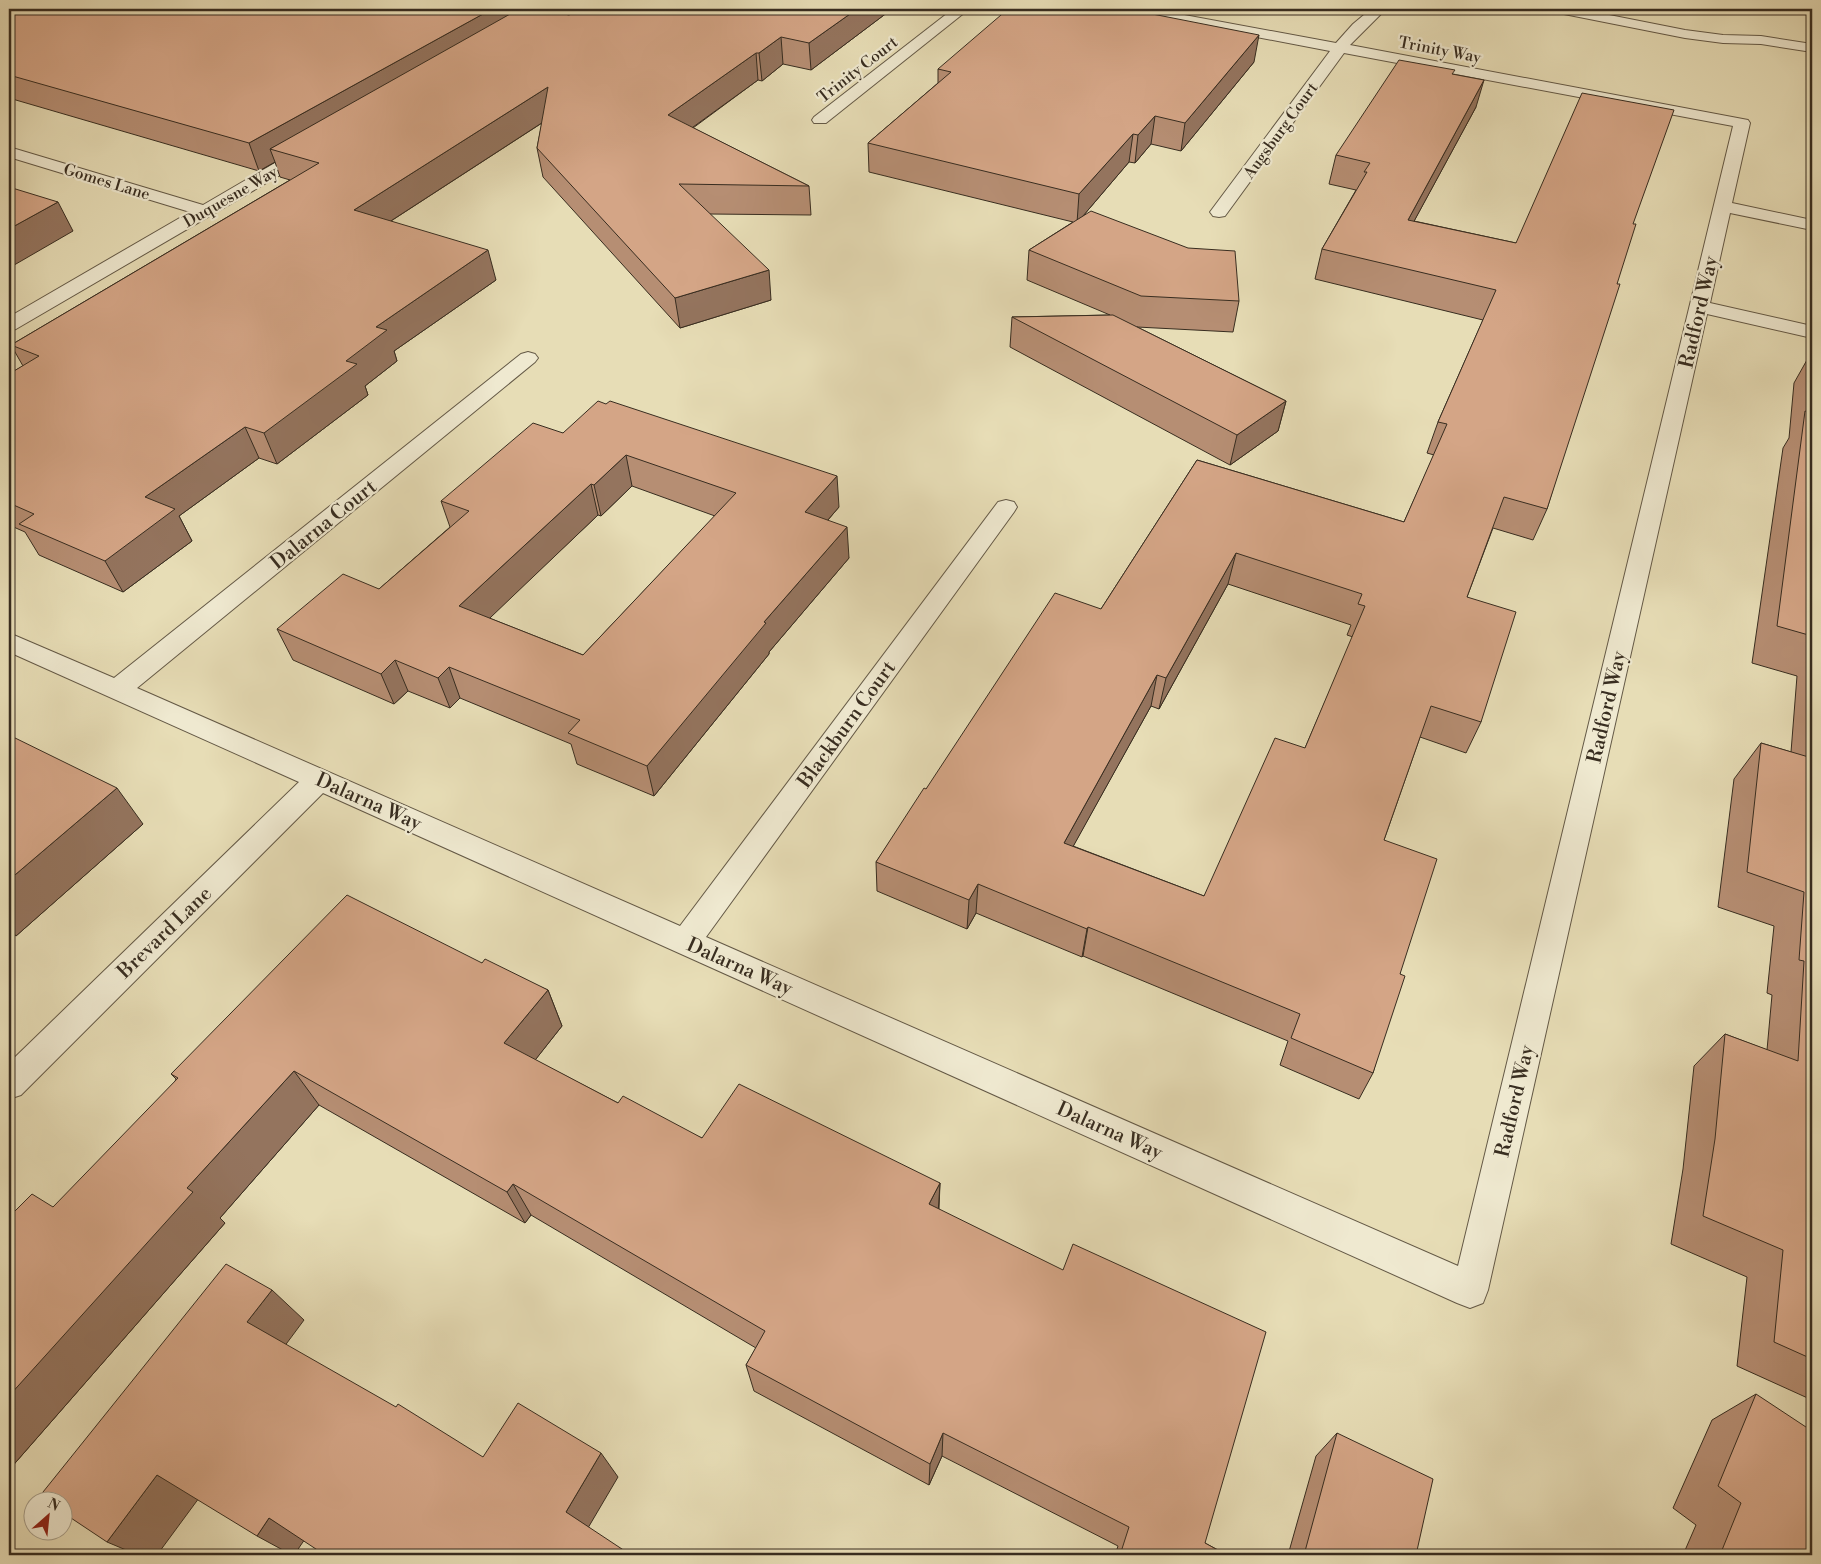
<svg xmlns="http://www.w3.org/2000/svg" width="1821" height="1564" viewBox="0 0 1821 1564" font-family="'Libre Bodoni',serif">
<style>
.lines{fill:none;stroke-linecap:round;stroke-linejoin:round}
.minor-casing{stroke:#645946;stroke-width:2}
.minor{fill:#efe9d0;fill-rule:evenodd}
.wall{fill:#b68e73;stroke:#382d20;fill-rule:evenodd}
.shaded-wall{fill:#94745e;stroke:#382d20}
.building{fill:#d4a586;stroke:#382d20;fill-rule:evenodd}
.labels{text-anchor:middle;stroke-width:4.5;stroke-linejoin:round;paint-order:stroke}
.far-street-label{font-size:16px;fill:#382d20;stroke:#efe9d0}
.street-label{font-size:20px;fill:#382d20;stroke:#efe9d0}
</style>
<rect width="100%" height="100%" fill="#e7ddb6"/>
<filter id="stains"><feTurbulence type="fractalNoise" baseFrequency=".004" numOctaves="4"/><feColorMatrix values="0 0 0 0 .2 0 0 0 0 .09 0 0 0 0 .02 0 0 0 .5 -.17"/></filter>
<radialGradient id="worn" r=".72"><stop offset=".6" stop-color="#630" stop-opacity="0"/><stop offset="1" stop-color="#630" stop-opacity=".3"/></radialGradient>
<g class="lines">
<g class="minor-casing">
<g id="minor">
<path d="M953,9H969L826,123H814L812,120L814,117Z"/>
<path d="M1124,9H1152L1336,43L1353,24L1371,9H1386L1350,45L1748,120L1750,123L1732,203L1812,220V230L1730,213L1710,303L1812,326V338L1707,314L1488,1290L1483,1303L1470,1308L1457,1303L323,793L21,1095L9,1099V1063L299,782L9,652V633L114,678L521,354L528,352L535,354L538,358L535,362L137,688L680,926L998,502L1006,500L1014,502L1017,507L1014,512L706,937L1458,1266L1733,126L1344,53L1225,216L1219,217L1213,216L1210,212L1330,51L1131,13L1126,12Z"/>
<path d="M1552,9H1579L1685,30L1723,35L1761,36L1812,44V52L1761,44L1723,43L1685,38L1559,13L1554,12Z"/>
<path d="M310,145L316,146L318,150L316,154L16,329L9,331V317L190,212L9,157V147L203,205L304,146Z"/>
</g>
</g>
<use href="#minor" class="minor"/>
</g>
<g class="wall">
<path d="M9,9H506L507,16L892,9L811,70L783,64L762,81L758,80L693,128L809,186L811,215L710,214L771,300L680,328L543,177L537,148L542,123L391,221L496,280L394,351L397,361L365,386L368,395L277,464L259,458L179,516L192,541L123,592L39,555L25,532L9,525V374L23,366L11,345L290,180L280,177L275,162L259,171L9,98Z"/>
<path d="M1254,62L1181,151L1151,144L1135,163L1129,162L1083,216L1239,301L1233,332L1137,327L1286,401L1278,431L1230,465L1010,347L1012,317L1110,315L1027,280L1029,250L1073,222L869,172L868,143L938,83V69Z"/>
<path d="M1453,74L1476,107L1414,221L1516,243L1633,224L1547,509L1533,540L1493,528L1467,597L1481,722L1466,753L1420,737L1384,840L1400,974L1373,1073L1359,1099L1280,1065L1288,1041L1083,956L1082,957L976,913L967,929L877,891L876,862L926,789L1101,609L1197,460L1404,522L1434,455L1427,453L1438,422L1483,320L1315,279L1322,249L1356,190L1329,184L1336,155ZM1228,584L1351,625L1347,635L1353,637L1305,748L1204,896L1073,846L1151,706L1159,709Z"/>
<path d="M1812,351V1400L1737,1366L1747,1277L1671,1244L1683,1169L1694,1066L1725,1034L1767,1050L1772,995L1767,993L1774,926L1718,907L1734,779L1761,743L1791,752L1797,676L1752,663L1783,448L1789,438L1794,383Z"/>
<path d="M563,433L839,507L828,520L849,558L769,652V654L654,796L577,764L571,744L460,698L450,708L408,691L394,704L293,660L277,629L379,589L450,527L441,501ZM632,486L715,516L583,655L489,618L598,515L601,516Z"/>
<path d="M9,735L143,824L16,936L9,931Z"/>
<path d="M482,963L548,990L562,1026L535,1060L618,1103L702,1138L940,1183L939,1209L1205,1543L1227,1555H1115L1118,1546L942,1456L929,1485L754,1391L746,1365L756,1348L531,1215L525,1223L319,1105L220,1218L225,1223L9,1470L176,1079L171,1074Z"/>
<path d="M1756,1394L1812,1555H1683L1696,1525L1673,1508L1712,1420Z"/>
<path d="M1337,1433L1416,1555H1288L1316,1456Z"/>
</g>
<g class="shaded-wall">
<path d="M492,9H506L510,28L270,149L275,162L259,171L249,143Z"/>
<path d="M857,9H892L811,70L809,43Z"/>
<path d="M1259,35L1254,62L1181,151L1185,123Z"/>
<path d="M781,37L783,64L762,81L759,53Z"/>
<path d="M756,53L758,80L671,143L668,115Z"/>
<path d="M1484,80L1476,107L1399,249L1408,220Z"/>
<path d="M548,87L554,115L363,239L354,210Z"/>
<path d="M1155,116L1151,144L1135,163L1138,135Z"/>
<path d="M1133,134L1129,162L1077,223L1079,194Z"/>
<path d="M58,202L73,231L9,268V229Z"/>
<path d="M488,250L496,280L394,351L397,361L365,386L368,395L277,464L264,433L346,361L376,327Z"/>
<path d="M769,270L771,300L680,328L675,298Z"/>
<path d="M1286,401L1278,431L1230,465L1237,435Z"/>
<path d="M245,427L259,458L179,516L192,541L123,592L105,561L145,497Z"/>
<path d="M626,455L632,486L601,516L594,485Z"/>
<path d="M837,476L839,507L807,544L805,512Z"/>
<path d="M591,484L598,515L470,637L459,606Z"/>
<path d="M847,527L849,558L769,652V654L654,796L647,766L764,622Z"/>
<path d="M1236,553L1228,584L1159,709L1166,678Z"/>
<path d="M395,660L408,691L394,704L381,674Z"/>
<path d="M449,667L460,698L450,708L438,678Z"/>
<path d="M1157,675L1151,706L1059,872L1064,843Z"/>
<path d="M117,788L143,824L16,936L9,927V880Z"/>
<path d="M978,884L976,913L967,929L969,900Z"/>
<path d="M1088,927L1083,956L1082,957L1087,929Z"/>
<path d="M548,990L562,1026L521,1078L504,1043Z"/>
<path d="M294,1071L319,1105L220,1218L225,1223L9,1470V1396L187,1188Z"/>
<path d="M940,1183L938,1214L929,1204Z"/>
<path d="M513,1184L531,1215L525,1223L507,1192Z"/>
<path d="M272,1290L304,1320L281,1351L247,1322Z"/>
<path d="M943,1433L942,1456L929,1485L930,1464Z"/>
<path d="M601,1453L618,1477L585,1533L566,1512Z"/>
<path d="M157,1475L199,1498L157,1555H138L107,1542Z"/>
<path d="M269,1518L305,1539L294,1555H292L257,1536Z"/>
</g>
<g class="building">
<path d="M9,9H492L249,143L9,75Z"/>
<path d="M519,9H540L569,15L580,9H857L809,43L781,37L759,53H756L668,115L809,186L679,184L769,270L675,298L537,148L548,87L354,210L488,250L376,327L387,330L346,361L357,364L264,433L245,427L145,497L175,509L105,561L19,524L34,514L9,503V374L39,356L11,345L319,163L270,149Z"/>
<path d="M1008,9H1127L1259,35L1185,123L1155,116L1138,135L1133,134L1079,194L868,143L951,72L938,69Z"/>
<path d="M1399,60L1455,70L1452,74L1484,80L1408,220L1516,243L1582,93L1674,110L1633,224H1636L1617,284H1620L1547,509L1504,497L1467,597L1516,612L1481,722L1431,706L1384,840L1437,859L1400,974L1405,976L1373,1073L1291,1038L1300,1014L1088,927L1087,929L978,884L969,900L876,862L924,788L926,789L1055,593L1101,609L1197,460L1404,522L1447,424L1438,422L1496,290L1322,249L1367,172H1364L1370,163L1336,155ZM1236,553L1362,594L1358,604L1365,606L1305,748L1275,738L1204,896L1064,843L1157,675L1166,678Z"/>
<path d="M9,187L58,202L9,229Z"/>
<path d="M1091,211L1188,248L1235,251L1239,301L1141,296L1029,250Z"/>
<path d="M1113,315L1286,401L1237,435L1012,317Z"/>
<path d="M1812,389V636L1777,626L1805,411L1811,413Z"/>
<path d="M598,401L606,404L610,401L837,476L805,512L847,527L764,622L766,623L647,766L568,733L580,720L449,667L438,678L395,660L381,674L277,629L343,574L379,589L469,511L441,501L533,423L563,433ZM626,455L736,493L583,655L459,606L591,484L594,485Z"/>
<path d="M9,735L117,788L9,880Z"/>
<path d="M1761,743L1812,758V1359L1774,1342L1783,1250L1703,1216L1715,1139L1725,1034L1798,1061L1804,961L1799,960L1804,892L1747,872Z"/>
<path d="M347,895L482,963L485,959L548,990L504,1043L618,1103L623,1096L702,1138L739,1084L940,1183L929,1204L1063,1270L1073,1244L1266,1332L1205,1543L1227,1555H1120L1129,1527L943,1433L930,1464L746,1365L765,1331L513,1184L507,1192L294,1071L187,1188L193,1192L9,1396V1217L32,1194L53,1207L178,1078L171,1074Z"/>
<path d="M226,1264L272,1290L247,1322L396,1407L398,1404L483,1457L518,1403L601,1453L566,1512L631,1555H325L269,1518L257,1536L157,1475L107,1542L62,1512V1502H45L39,1497Z"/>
<path d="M1756,1394L1812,1431V1555H1720L1741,1503L1718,1486Z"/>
<path d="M1337,1433L1433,1479L1416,1555H1304Z"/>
</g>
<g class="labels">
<g class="far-street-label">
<text transform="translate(1440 49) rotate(11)" y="6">Trinity Way</text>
<text transform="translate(857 69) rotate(-38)" y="6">Trinity Court</text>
<text transform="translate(1280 130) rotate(-54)" y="6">Augsburg Court</text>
<text transform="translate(107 181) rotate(17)" y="6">Gomes Lane</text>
<text transform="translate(230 196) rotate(-30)" y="6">Duquesne Way</text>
</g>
<g class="street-label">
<text transform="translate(1698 312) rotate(-77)" y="7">Radford Way</text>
<text transform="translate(323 524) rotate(-39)" y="7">Dalarna Court</text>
<text transform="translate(1606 707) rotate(-77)" y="7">Radford Way</text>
<text transform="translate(846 724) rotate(-54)" y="7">Blackburn Court</text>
<text transform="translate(369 801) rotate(24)" y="7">Dalarna Way</text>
<text transform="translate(164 932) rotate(-44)" y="7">Brevard Lane</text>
<text transform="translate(740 966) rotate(24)" y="7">Dalarna Way</text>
<text transform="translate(1514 1101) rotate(-77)" y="7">Radford Way</text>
<text transform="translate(1110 1130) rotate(24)" y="7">Dalarna Way</text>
</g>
</g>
<rect width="1821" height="1564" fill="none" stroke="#e7ddb6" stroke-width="30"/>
<rect x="10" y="10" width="1801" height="1544" fill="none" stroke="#382d20" stroke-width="2.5"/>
<rect x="15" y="15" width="1791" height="1534" fill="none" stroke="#382d20"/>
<g transform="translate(48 1516) rotate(27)"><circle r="24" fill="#efe9d0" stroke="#a69e8a"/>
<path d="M0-4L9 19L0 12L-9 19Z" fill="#8f2418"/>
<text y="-8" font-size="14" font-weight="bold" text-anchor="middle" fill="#382d20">N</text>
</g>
<rect width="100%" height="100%" filter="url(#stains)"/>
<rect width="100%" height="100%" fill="url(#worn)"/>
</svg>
